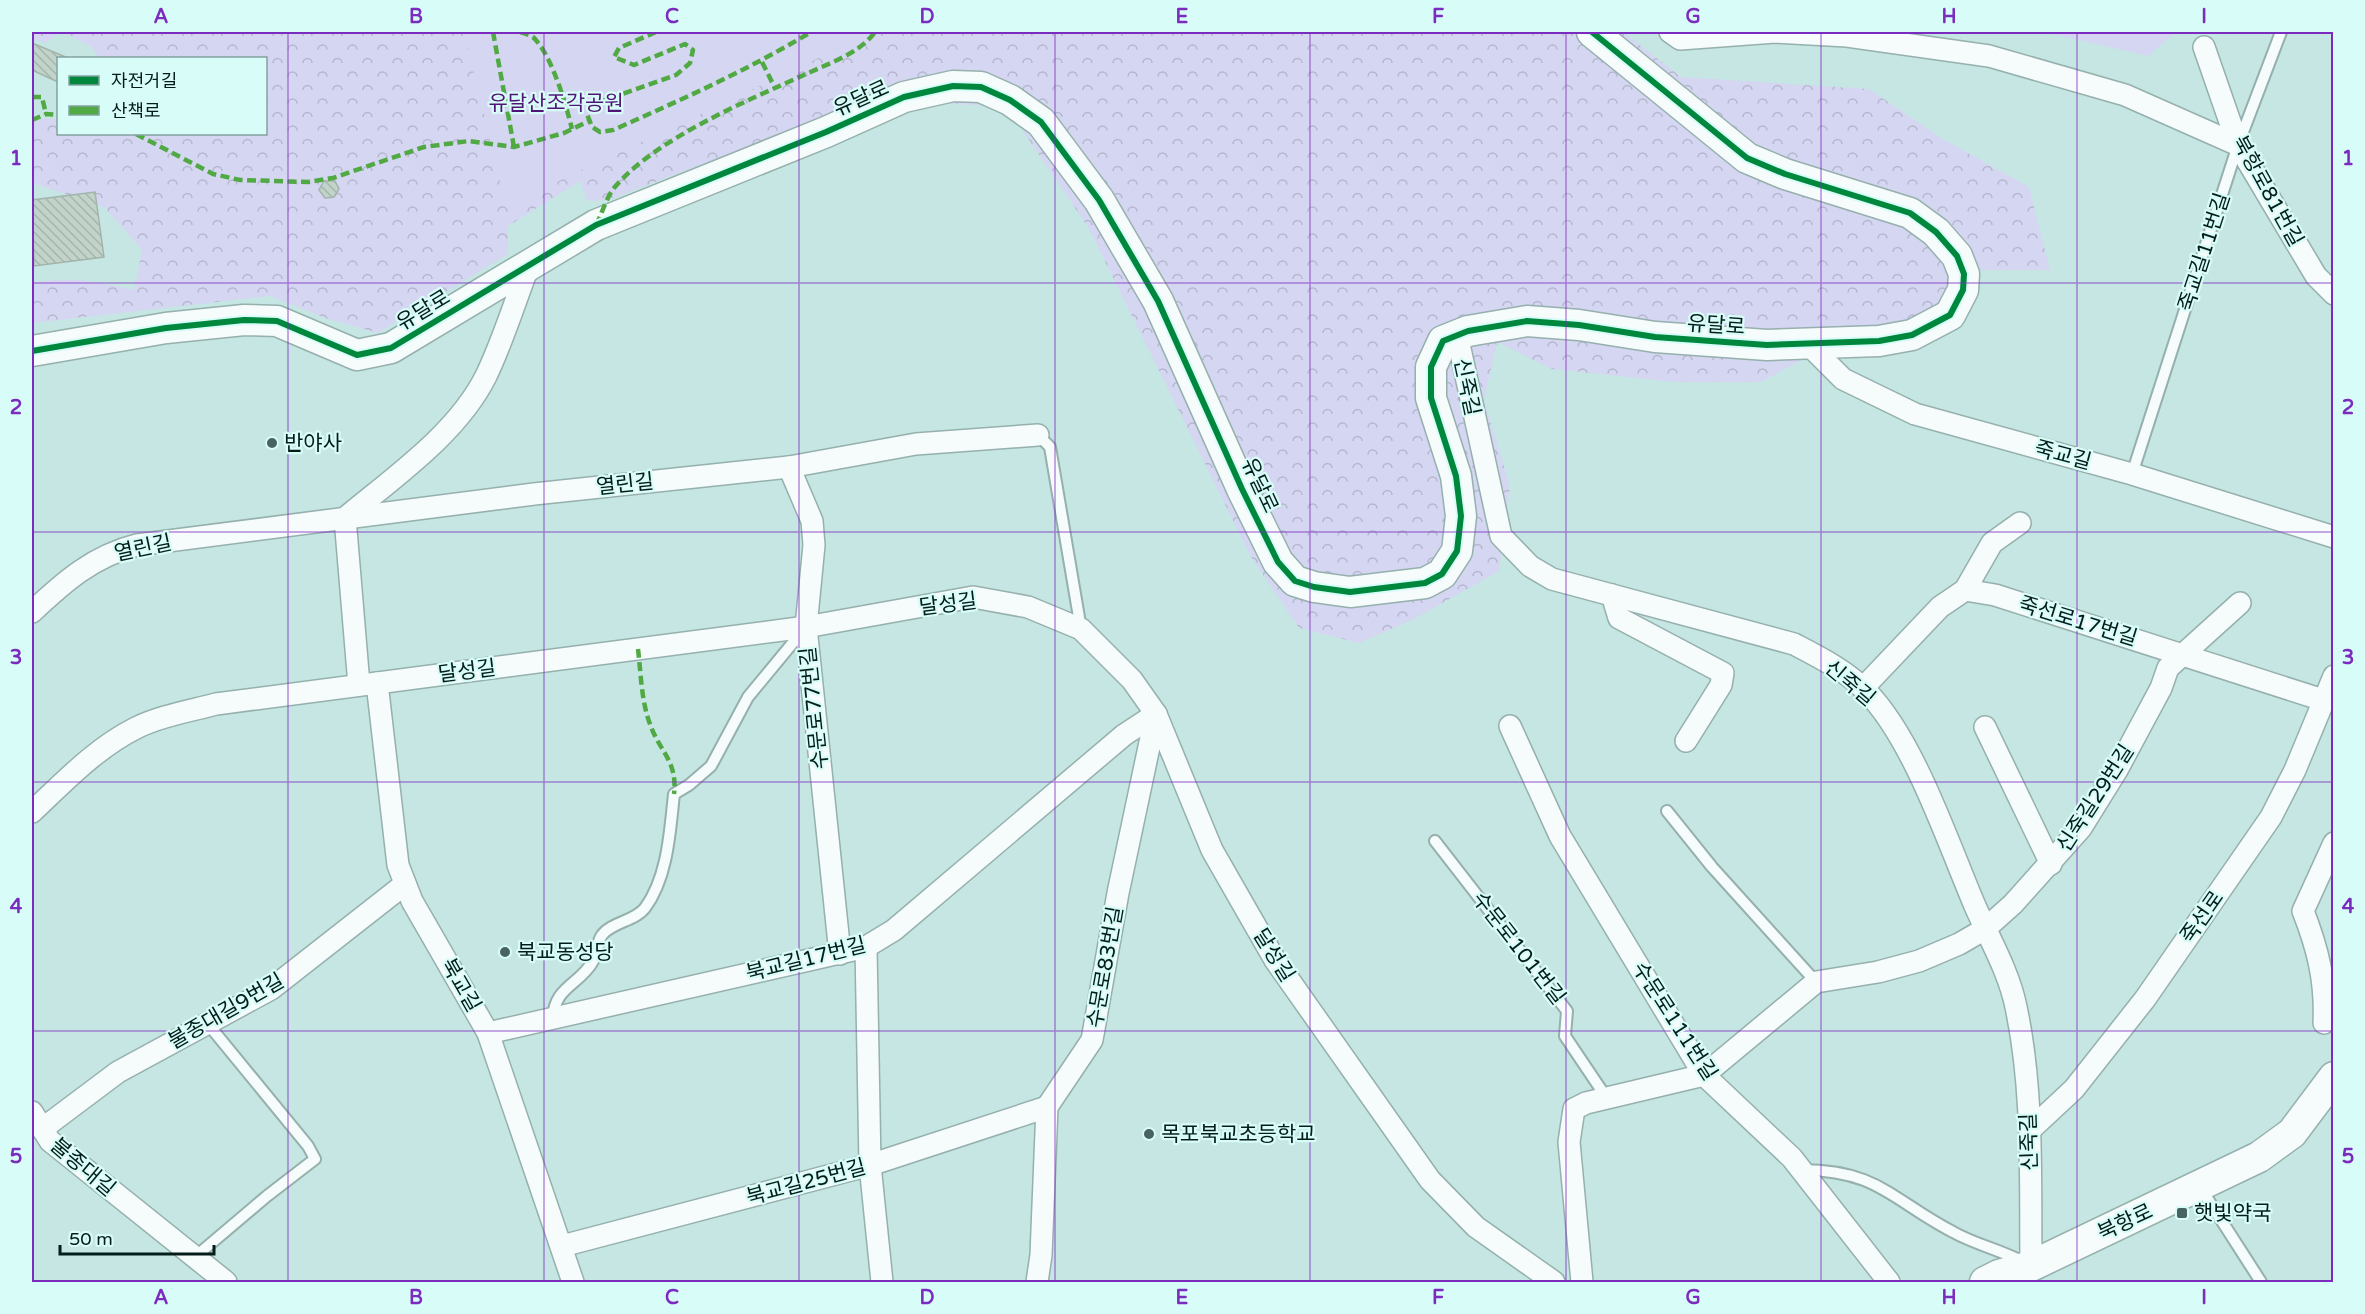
<svg xmlns="http://www.w3.org/2000/svg" width="2365" height="1314" viewBox="0 0 2365 1314" font-family="'Varela Round','Noto Sans KR',sans-serif">
<style>
.forest{fill:url(#forest-crowns)}
.park{fill:#d5d6f1}
.building{fill:url(#building-back-hatch);stroke:#a2b4ab;stroke-width:1.5}
.lines{fill:none;stroke-linecap:round;stroke-linejoin:round}
.lane-casing{stroke:#95b0ad;stroke-width:14}
.street-casing{stroke:#95b0ad;stroke-width:24}
.secondary-casing{stroke:#95b0ad;stroke-width:33}
.lane{stroke:#f6fbfb;stroke-width:10}
.street{stroke:#f6fbfb;stroke-width:21}
.secondary{stroke:#f6fbfb;stroke-width:30}
.quiet{stroke:#50a943;stroke-width:4.5;stroke-dasharray:9 4.5;stroke-linecap:butt}
.cycleway-casing{stroke:#d8fcf8;stroke-width:10}
.cycleway{stroke:#00873e;stroke-width:6}
.grid{fill:none;stroke:#7b2cbf;stroke-width:1.5;stroke-opacity:0.55}
.poi-dot{fill:#486361;stroke:#d8fcf8;stroke-width:2}
.labels{text-anchor:middle;stroke-width:4.5;stroke-linejoin:round;paint-order:stroke}
.street-label{font-size:21px;fill:#041d1b;stroke:#d8fcf8}
.park-label{font-size:21px;fill:#511477;stroke:#d8fcf8}
.poi-label{font-size:21px;fill:#041d1b;stroke:#d8fcf8;text-anchor:start}
.neatline{fill:none;stroke:#7b2cbf;stroke-width:2}
.grid-label{font-size:20px;text-anchor:middle;font-weight:bold;fill:#7b2cbf}
</style>
<defs>
<pattern id="forest-crowns" width="20" height="18" patternUnits="userSpaceOnUse" patternTransform="scale(1.5)"><rect width="20" height="18" fill="#d5d6f1"/><path d="M2 6a3 3 0 1 1 6 0M12 15a3 3 0 1 1 6 0" fill="none" stroke="#b5b7ce"/></pattern>
<pattern id="building-back-hatch" width="6" height="6" patternUnits="userSpaceOnUse" patternTransform="scale(1.5)"><rect width="6" height="6" fill="#c2d4ca"/><path d="M-1 5l2 2M0 0l6 6M5-1l2 2" fill="none" stroke="#a5b6ad"/></pattern>
</defs>
<rect width="100%" height="100%" fill="#c5e6e3"/>
<g class="forest">
<path d="M32,32H59L46,43L32,39Z"/>
<path d="M63,32H464L506,205L873,32H1623L1681,77L1869,89L1941,138L2029,187L2050,270H1980L1931,338L1833,343L1761,382H1674L1552,369L1497,342L1484,400L1510,487L1499,571L1414,619L1359,643L1299,628L1251,557L1088,227L1006,106L916,103L702,164L609,200L587,201L580,181L508,226V254L378,333L328,319L270,296L32,323V283C70,276 97,281 134,290L142,250L104,207L32,183V118L58,119V134H266V58H99L92,47Z"/>
</g>
<g class="park">
<path d="M464,32H873L506,206Z"/>
<path d="M2044,32H2176L2148,56Z"/>
</g>
<g class="building">
<path d="M32,43L68,58H58V82L32,70Z"/>
<path d="M324,181H335L339,189L334,197L325,198L319,190Z"/>
<path d="M95,192L104,257L34,266L32,200Z"/>
</g>
<g class="lines">
<g class="lane-casing">
<g id="lane">
<path d="M1038,435L1050,447L1081,629"/>
<path d="M2132,474L2238,145L2281,32"/>
<path d="M1667,811L1712,867L1816,982"/>
<path d="M1435,841L1567,1011L1565,1036L1606,1097"/>
<path d="M553,1019C554,986 580,985 593,961C597,953 597,942 602,935C612,922 635,921 645,908C668,877 670,830 674,794L689,785L711,766L748,697L805,628"/>
<path d="M1802,1170C1878,1170 1893,1201 1953,1232C1976,1245 2002,1250 2025,1263"/>
<path d="M2200,1187L2261,1282"/>
<path d="M195,1257L267,1196L315,1159L308,1146L208,1024"/>
</g>
</g>
<g class="street-casing">
<g id="street">
<path d="M1670,32L1680,39L1775,32L1847,36L1989,56L2125,95L2238,145"/>
<path d="M2204,47L2238,145L2316,276L2334,294"/>
<path d="M1457,335L1501,536L1530,566L1552,579L1794,644C1819,657 1847,671 1867,692C1914,740 1948,843 1975,906C1989,938 2009,972 2016,1007C2034,1092 2030,1180 2031,1266"/>
<path d="M1808,344L1843,379L1915,414L2132,474L2334,537"/>
<path d="M789,467L812,521L814,545L806,627L840,954"/>
<path d="M1965,590L1992,543L2020,523"/>
<path d="M1612,595L1619,618L1723,673L1721,685L1686,741"/>
<path d="M32,612C64,582 93,556 137,545L534,494L789,467L916,444L1038,435"/>
<path d="M377,683L398,865L412,901L488,1033L573,1282"/>
<path d="M359,685L345,518C394,477 457,434 486,376C503,341 515,301 529,265"/>
<path d="M1863,688L1940,607L1965,590L1995,595L2326,701"/>
<path d="M1510,726L1560,836L1704,1075L1792,1158L1889,1282"/>
<path d="M1985,727L2051,864"/>
<path d="M32,812C64,782 96,748 136,728C160,716 190,711 216,704L806,627L973,597L1028,607L1081,629L1132,680L1156,714L1212,850L1275,960L1430,1180L1476,1227L1554,1282"/>
<path d="M866,947L870,1165L882,1282"/>
<path d="M2324,1023C2326,982 2318,949 2303,911L2334,843"/>
<path d="M488,1033L866,947L894,930L1124,735L1156,714"/>
<path d="M32,1112L50,1141L226,1282"/>
<path d="M42,1129L118,1072L271,989L405,884"/>
<path d="M2030,1130L2074,1089L2145,999L2271,817L2295,770L2334,676"/>
<path d="M562,1246L870,1165L1047,1107"/>
<path d="M1037,1282L1041,1255L1047,1107L1092,1040L1118,893L1156,714"/>
<path d="M1582,1282L1569,1142L1574,1109L1586,1103L1704,1075L1816,982L1878,972L1919,961L1959,944L1985,929L2013,904L2081,828L2117,770L2161,688L2168,668L2240,603"/>
</g>
</g>
<g class="secondary-casing">
<g id="secondary">
<path d="M32,351L166,328L244,320L277,321L357,355L391,348L596,225L826,132L904,97L953,86L981,87L1010,100L1041,122L1099,200L1158,301L1242,489L1278,562L1295,581L1314,587L1350,592L1425,583L1442,574L1457,551L1461,516L1456,476L1431,398V367L1443,341L1468,331L1527,321L1579,325L1655,337L1767,345L1879,341L1912,335L1950,315L1963,290L1964,274L1957,256L1936,232L1910,213L1785,174L1747,158L1592,32"/>
<path d="M1985,1282L1999,1275L2031,1266L2259,1157L2292,1133L2334,1077"/>
</g>
</g>
<use href="#lane" class="lane"/>
<use href="#street" class="street"/>
<use href="#secondary" class="secondary"/>
<g class="quiet">
<path d="M493,32L514,147"/>
<path d="M520,32C524,33 530,35 533,37C552,55 566,105 572,129"/>
<path d="M656,32L619,48L614,57L634,65L685,44L693,50L690,63L676,75L594,104L587,114L592,127L600,132L613,130C681,100 748,70 811,32"/>
<path d="M762,62L775,88"/>
<path d="M32,97H42L46,114"/>
<path d="M32,120L46,114L58,115"/>
<path d="M136,134L213,174L240,180L308,182L333,178L424,147L469,141L514,147L564,133L589,121"/>
<path d="M596,225C602,214 606,198 614,188C656,138 747,101 806,74C830,63 860,53 875,32"/>
<path d="M638,649C641,673 641,700 650,724C659,751 678,761 674,794"/>
</g>
<g class="cycleway-casing">
<path id="cycleway" d="M32,351L166,328L244,320L277,321L357,355L391,348L596,225L826,132L904,97L953,86L981,87L1010,100L1041,122L1099,200L1158,301L1242,489L1278,562L1295,581L1314,587L1350,592L1425,583L1442,574L1457,551L1461,516L1456,476L1431,398V367L1443,341L1468,331L1527,321L1579,325L1655,337L1767,345L1879,341L1912,335L1950,315L1963,290L1964,274L1957,256L1936,232L1910,213L1785,174L1747,158L1592,32"/>
</g>
<use href="#cycleway" class="cycleway"/>
</g>
<path class="grid" d="M288,32V1282M544,32V1282M799,32V1282M1055,32V1282M1310,32V1282M1566,32V1282M1821,32V1282M2077,32V1282M32,283H2334M32,532H2334M32,782H2334M32,1031H2334"/>
<g class="poi-dot">
<circle cx="272" cy="443" r="6"/>
<circle cx="505" cy="952" r="6"/>
<circle cx="1149" cy="1134" r="6"/>
<rect x="2176" y="1207" width="12" height="12" rx="3"/>
</g>
<g class="labels">
<g class="street-label">
<text transform="translate(861 98) rotate(-24)" y="7">유달로</text>
<text transform="translate(2268 191) rotate(61)" y="7">북항로81번길</text>
<text transform="translate(2204 252) rotate(-72)" y="7">죽교길11번길</text>
<text transform="translate(423 310) rotate(-31)" y="7">유달로</text>
<text transform="translate(1716 325) rotate(4)" y="7">유달로</text>
<text transform="translate(1467 387) rotate(78)" y="7">신죽길</text>
<text transform="translate(2063 455) rotate(15)" y="7">죽교길</text>
<text transform="translate(625 484) rotate(-6)" y="7">열린길</text>
<text transform="translate(1260 485) rotate(65)" y="7">유달로</text>
<text transform="translate(143 548) rotate(-12)" y="7">열린길</text>
<text transform="translate(948 604) rotate(-7)" y="7">달성길</text>
<text transform="translate(2078 621) rotate(17)" y="7">죽선로17번길</text>
<text transform="translate(467 671) rotate(-7)" y="7">달성길</text>
<text transform="translate(1850 683) rotate(40)" y="7">신죽길</text>
<text transform="translate(814 708) rotate(-96)" y="7">수문로77번길</text>
<text transform="translate(2095 798) rotate(-57)" y="7">신죽길29번길</text>
<text transform="translate(2202 917) rotate(-55)" y="7">죽선로</text>
<text transform="translate(1519 948) rotate(52)" y="7">수문로101번길</text>
<text transform="translate(1274 955) rotate(58)" y="7">달성길</text>
<text transform="translate(806 959) rotate(-14)" y="7">북교길17번길</text>
<text transform="translate(1105 967) rotate(-80)" y="7">수문로83번길</text>
<text transform="translate(461 985) rotate(60)" y="7">북교길</text>
<text transform="translate(226 1011) rotate(-30)" y="7">불종대길9번길</text>
<text transform="translate(1675 1021) rotate(57)" y="7">수문로111번길</text>
<text transform="translate(2029 1142) rotate(-92)" y="7">신죽길</text>
<text transform="translate(83 1167) rotate(40)" y="7">불종대길</text>
<text transform="translate(806 1182) rotate(-15)" y="7">북교길25번길</text>
<text transform="translate(2125 1222) rotate(-25)" y="7">북항로</text>
</g>
<g class="park-label">
<text x="556" y="110">유달산조각공원</text>
</g>
<g class="poi-label">
<text x="284" y="450">반야사</text>
<text x="517" y="959">북교동성당</text>
<text x="1161" y="1141">목포북교초등학교</text>
<text x="2194" y="1220">햇빛약국</text>
</g>
</g>
<rect width="2365" height="1314" fill="none" stroke="#d8fcf8" stroke-width="66"/>
<rect x="57" y="57" width="210" height="78" fill="#d8fcf8" stroke="#83a3a0" stroke-width="1.5"/>
<rect x="69" y="76" width="30" height="9" fill="#00873e" stroke="#83a3a0" stroke-width="1.5"/>
<text x="111" y="87" font-size="18" fill="#041d1b">자전거길</text>
<rect x="69" y="106" width="30" height="9" fill="#50a943" stroke="#83a3a0" stroke-width="1.5"/>
<text x="111" y="117" font-size="18" fill="#041d1b">산책로</text>
<path d="M60 1245v9h154v-9" fill="none" stroke="#041d1b" stroke-width="3"/>
<text x="69" y="1245" font-size="18" fill="#041d1b" stroke="#d8fcf8" stroke-width="4.5" paint-order="stroke">50 m</text>
<rect x="33" y="33" width="2299" height="1248" class="neatline"/>
<g class="grid-label">
<text x="161" y="23">A</text>
<text x="416" y="23">B</text>
<text x="672" y="23">C</text>
<text x="927" y="23">D</text>
<text x="1182" y="23">E</text>
<text x="1438" y="23">F</text>
<text x="1693" y="23">G</text>
<text x="1949" y="23">H</text>
<text x="2204" y="23">I</text>
<text x="16" y="165">1</text>
<text x="2348" y="165">1</text>
<text x="16" y="414">2</text>
<text x="2348" y="414">2</text>
<text x="16" y="664">3</text>
<text x="2348" y="664">3</text>
<text x="16" y="913">4</text>
<text x="2348" y="913">4</text>
<text x="16" y="1163">5</text>
<text x="2348" y="1163">5</text>
<text x="161" y="1304">A</text>
<text x="416" y="1304">B</text>
<text x="672" y="1304">C</text>
<text x="927" y="1304">D</text>
<text x="1182" y="1304">E</text>
<text x="1438" y="1304">F</text>
<text x="1693" y="1304">G</text>
<text x="1949" y="1304">H</text>
<text x="2204" y="1304">I</text>
</g>
</svg>
